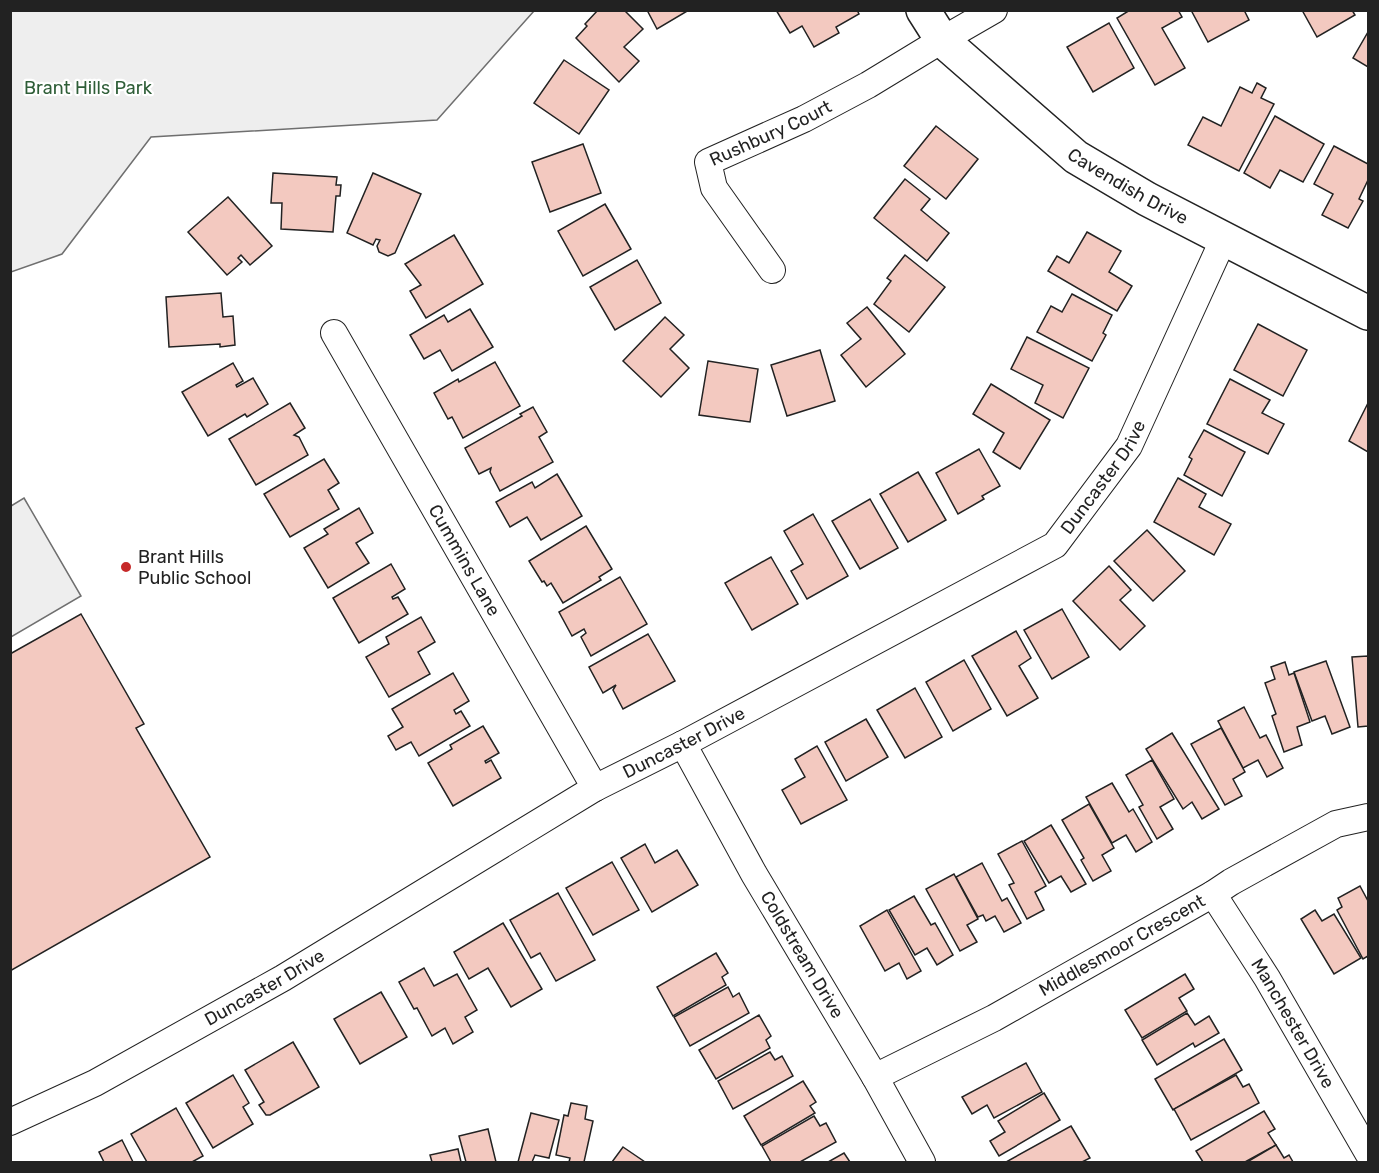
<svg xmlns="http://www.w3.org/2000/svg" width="1379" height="1173" viewBox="0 0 1379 1173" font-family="Rubik,sans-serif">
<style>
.green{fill:#eee;stroke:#6f6f6f;stroke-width:1.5}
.building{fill:#f3c9c0;stroke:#222;stroke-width:1.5}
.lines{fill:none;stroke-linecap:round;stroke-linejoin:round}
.street-casing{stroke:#222;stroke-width:28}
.secondary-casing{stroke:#222;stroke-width:36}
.street{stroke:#fff;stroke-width:26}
.secondary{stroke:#fff;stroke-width:33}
.poi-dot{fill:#c62828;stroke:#fff;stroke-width:2}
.labels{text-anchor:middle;stroke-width:4.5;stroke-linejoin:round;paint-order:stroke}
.park-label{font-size:18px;fill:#2f5e38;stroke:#fff}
.street-label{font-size:18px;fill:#222;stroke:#fff}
.poi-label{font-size:18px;fill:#222;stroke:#fff;text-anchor:start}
</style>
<rect width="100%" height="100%" fill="#fff"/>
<g class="green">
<path d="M10,11L11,10L534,11L437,120L151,137L62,254L11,272Z"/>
<path d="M24,498L81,596L11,637V506Z"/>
</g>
<g class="building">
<path d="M598,10H624L643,29L624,47L639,61L619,82L576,38L587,26L585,24Z"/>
<path d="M647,10H689L657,29Z"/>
<path d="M776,10H857L859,14L836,27L839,33L814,47L802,26L790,33Z"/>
<path d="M1130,10H1178L1182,17L1162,28L1185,68L1155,85L1117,18Z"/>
<path d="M1191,10H1244L1249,20L1208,42Z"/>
<path d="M1302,10H1352L1355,15L1317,37Z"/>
<path d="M1109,23L1134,68L1093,92L1067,47Z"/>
<path d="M1368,32V67L1353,58Z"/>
<path d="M564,60L609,90L579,134L534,103Z"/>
<path d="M1257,83L1266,88L1261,98L1274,104L1239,171L1188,145L1203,117L1221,126L1240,87L1252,93Z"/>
<path d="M1275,116L1324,144L1303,182L1280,170L1270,188L1244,173Z"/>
<path d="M936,126L978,159L946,199L904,166Z"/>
<path d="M583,144L601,193L550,212L532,162Z"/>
<path d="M1334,146L1368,164V180L1359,199L1363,201L1348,228L1322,215L1333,194L1314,184Z"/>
<path d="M273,173L337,177L336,185H341L340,196H336L333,232L281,229L282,203H271Z"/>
<path d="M373,173L421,194L395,253L388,256L379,252L377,246L380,240L376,239L373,245L347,233Z"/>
<path d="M905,179L930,199L921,210L949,233L927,261L874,218Z"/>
<path d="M228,197L272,246L250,265L241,255L238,258L242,262L227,275L188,232Z"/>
<path d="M605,204L631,249L583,276L558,231Z"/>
<path d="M1087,232L1121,251L1109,272L1132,286L1117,311L1048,271L1057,256L1069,263Z"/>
<path d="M454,235L483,284L426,318L410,291L421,285L405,264Z"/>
<path d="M905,255L945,287L909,332L874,304L891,281L887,278Z"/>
<path d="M637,260L661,303L615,330L590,287Z"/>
<path d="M221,293L223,317L233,316L235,345L220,347V344L169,347L166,297Z"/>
<path d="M1072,294L1112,315L1103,333L1106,335L1092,361L1037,332L1051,306L1062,312Z"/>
<path d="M867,307L905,354L866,387L841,355L861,339L847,323Z"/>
<path d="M470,309L493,347L452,371L440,350L424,359L410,335L444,315L448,322Z"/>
<path d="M665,317L684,335L670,349L689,368L661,397L623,361Z"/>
<path d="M1258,324L1307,350L1283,396L1234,370Z"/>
<path d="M1027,337L1089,368L1063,418L1035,403L1043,385L1011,369Z"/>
<path d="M820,350L835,401L787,416L771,365Z"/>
<path d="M708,361L758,369L750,422L699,415Z"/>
<path d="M495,362L520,406L463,438L452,417L448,419L434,393L458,379L459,382Z"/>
<path d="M233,363L243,381L236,385L237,387L253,378L268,404L247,417L245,414L208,436L182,392Z"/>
<path d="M1230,379L1270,400L1262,413L1284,424L1268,454L1207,424Z"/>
<path d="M991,384L1050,420L1020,469L993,452L1004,433L973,414Z"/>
<path d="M290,403L305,428L294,435L299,437L308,455L256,485L229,439Z"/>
<path d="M1368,403V452L1349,441Z"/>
<path d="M533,407L547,432L539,437L553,462L500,491L490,472L491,468L479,474L465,448L522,416L520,414Z"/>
<path d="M1204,430L1245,452L1222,496L1184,475L1192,459L1189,457Z"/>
<path d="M979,449L1000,486L982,496L984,499L958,514L936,473Z"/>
<path d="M324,459L339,483L328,490L339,509L290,537L264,494Z"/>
<path d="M918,472L946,520L908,542L880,494Z"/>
<path d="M557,474L582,516L541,540L527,517L510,527L496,502L532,482L535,488Z"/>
<path d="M1178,478L1206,494L1199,507L1231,524L1214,555L1154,522Z"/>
<path d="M870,499L898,548L860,569L832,521Z"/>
<path d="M359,508L373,533L356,543L369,563L328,588L304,548L328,534L324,529Z"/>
<path d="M813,514L848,576L807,599L791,571L803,564L784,531Z"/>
<path d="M586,526L612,569L599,577L601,580L563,603L551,583L547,586L544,581L542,582L529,561Z"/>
<path d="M1147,530L1185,571L1153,601L1114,561Z"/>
<path d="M771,557L798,604L752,630L725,583Z"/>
<path d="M391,564L405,589L392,597L393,599L398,597L408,614L359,643L333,598Z"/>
<path d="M1109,566L1131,590L1120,600L1145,626L1120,650L1073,601Z"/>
<path d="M620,577L647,624L591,656L581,637L586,633L584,629L572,636L559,612Z"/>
<path d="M1062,609L1089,657L1052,679L1024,630Z"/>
<path d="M81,614L144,724L136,728L210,857L10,971V654Z"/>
<path d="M421,617L435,642L418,652L430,674L389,697L366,657L389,644L386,637Z"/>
<path d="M1016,631L1031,658L1019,666L1038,698L1007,716L972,656Z"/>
<path d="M648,634L675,681L623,709L613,690L616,685L603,693L589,667Z"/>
<path d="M1368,656V726L1358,727L1352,657Z"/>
<path d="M964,660L991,709L953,731L926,682Z"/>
<path d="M1326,661L1350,727L1332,734L1325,716L1312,721L1294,672Z"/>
<path d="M1285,662L1289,675L1294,673L1310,722L1297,727L1302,745L1284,752L1272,716L1276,714L1265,683L1275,679L1271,667Z"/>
<path d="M453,673L469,701L454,710L456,714L461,711L470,726L419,756L411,742L396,750L388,736L403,727L392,709Z"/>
<path d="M915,688L942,737L905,758L877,710Z"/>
<path d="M1244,707L1260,738L1266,735L1283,768L1267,777L1258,760L1243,768L1218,721Z"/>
<path d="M866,719L888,757L846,781L825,742Z"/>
<path d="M483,726L499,753L485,761L486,763L491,760L501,778L453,806L428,763L452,749L450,745Z"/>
<path d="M1221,728L1245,772L1233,779L1242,796L1225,805L1191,744Z"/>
<path d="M1172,733L1219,809L1202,819L1192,802L1183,809L1146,749Z"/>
<path d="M817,746L847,800L801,824L782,790L805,777L795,759Z"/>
<path d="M1152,760L1174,799L1160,807L1173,829L1157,839L1139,807L1143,805L1126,775Z"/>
<path d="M1112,783L1129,812L1133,809L1152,842L1136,852L1126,835L1112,843L1086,797Z"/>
<path d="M1089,804L1114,848L1102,855L1111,871L1093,881L1081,860L1084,858L1062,820Z"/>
<path d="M1051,825L1086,884L1071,892L1061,876L1049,883L1024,841Z"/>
<path d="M1022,841L1046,886L1035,892L1044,910L1027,919L1009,885L1014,883L998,854Z"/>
<path d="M645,844L655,863L677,850L698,885L652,912L621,858Z"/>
<path d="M612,862L639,910L593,935L566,888Z"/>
<path d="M982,863L1002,901L1007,898L1021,923L1004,932L995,916L986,921L983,915L978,917L956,877Z"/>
<path d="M954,874L978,919L967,925L977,942L960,951L926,889Z"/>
<path d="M1360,886L1368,901V956L1363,959L1337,910L1342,907L1338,898Z"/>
<path d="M558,893L595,960L556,981L540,953L531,958L510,920Z"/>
<path d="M914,896L931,925L935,923L953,955L937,965L927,948L915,955L889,910Z"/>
<path d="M887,910L921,971L907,979L899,963L885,971L860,926Z"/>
<path d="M1315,910L1322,921L1334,914L1361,958L1334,974L1301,919Z"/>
<path d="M503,923L542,989L511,1007L488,968L469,979L454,952Z"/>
<path d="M716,953L728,973L722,977L726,985L673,1016L657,987Z"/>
<path d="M424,968L434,986L457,974L477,1010L465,1017L473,1032L453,1044L445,1028L432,1036L417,1008L414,1009L399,982Z"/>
<path d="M1185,974L1194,989L1179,998L1187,1011L1142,1038L1125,1010Z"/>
<path d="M728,987L733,997L739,993L749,1013L690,1046L674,1017Z"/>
<path d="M381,992L407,1037L360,1064L334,1019Z"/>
<path d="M1187,1013L1195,1025L1209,1016L1219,1033L1195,1047L1193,1043L1157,1065L1142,1040Z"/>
<path d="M759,1015L771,1036L766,1040L770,1048L716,1079L699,1050Z"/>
<path d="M1224,1039L1242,1070L1173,1110L1155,1079Z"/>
<path d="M293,1042L319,1087L270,1115H266L259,1105L264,1102L245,1070Z"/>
<path d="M770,1052L775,1060L782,1056L793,1076L733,1109L718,1081Z"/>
<path d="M1026,1063L1042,1092L994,1118L987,1105L972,1114L962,1097Z"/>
<path d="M233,1075L249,1103L243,1107L253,1124L213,1148L186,1103Z"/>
<path d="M1236,1075L1243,1087L1249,1084L1259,1103L1191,1140L1174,1109Z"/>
<path d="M803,1081L816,1102L810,1106L815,1113L761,1145L744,1116Z"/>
<path d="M1044,1093L1060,1120L999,1156L990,1141L1005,1132L998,1121Z"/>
<path d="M571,1103L587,1106L585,1119L593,1121L584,1162H569L570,1158L556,1155L564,1115L568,1116Z"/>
<path d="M176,1108L203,1156L192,1162H147L131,1134Z"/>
<path d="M1264,1111L1275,1129L1268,1133L1276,1145L1245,1162H1203L1196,1151Z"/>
<path d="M531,1113L559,1120L549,1158L535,1155L532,1162H518Z"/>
<path d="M814,1116L820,1126L826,1123L836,1142L800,1162H771L762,1146Z"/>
<path d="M1071,1126L1090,1158L1082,1162H1006Z"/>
<path d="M488,1129L496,1162H466L459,1136Z"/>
<path d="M122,1140L133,1162H104L99,1152Z"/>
<path d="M1276,1145L1284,1158L1289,1155L1293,1162H1247Z"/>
<path d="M623,1147L645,1162H612Z"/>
<path d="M458,1149L461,1162H432L430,1155Z"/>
<path d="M844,1153L850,1162H828Z"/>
</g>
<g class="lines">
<g class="street-casing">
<g id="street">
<path id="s1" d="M772,270L714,188L708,162L804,119L868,85L942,40L994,10"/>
<path id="s2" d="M334,333L595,788"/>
<path id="s3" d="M683,744L754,874L875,1077L922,1162"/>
<path id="s4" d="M1213,894L1267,978L1368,1153"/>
<path id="s5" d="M875,1077L994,1018L1213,894L1231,882L1336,824L1368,817"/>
<path id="s6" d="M10,1122L95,1083L283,978L595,788L683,744L1055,545L1129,446L1224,238"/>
</g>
</g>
<g class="secondary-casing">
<g id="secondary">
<path id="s7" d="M923,10L942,40L1076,157L1147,199L1368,313"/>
</g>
</g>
<use href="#street" class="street"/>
<use href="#secondary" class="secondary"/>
</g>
<circle class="poi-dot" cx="126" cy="567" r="6"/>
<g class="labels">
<g class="park-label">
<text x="88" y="94">Brant Hills Park</text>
</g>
<g class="street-label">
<text dy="6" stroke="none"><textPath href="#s1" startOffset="196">Rushbury Court</textPath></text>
<text dy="6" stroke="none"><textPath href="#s7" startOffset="273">Cavendish Drive</textPath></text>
<text dy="6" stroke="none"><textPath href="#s6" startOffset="1278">Duncaster Drive</textPath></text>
<text dy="6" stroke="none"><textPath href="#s2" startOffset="262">Cummins Lane</textPath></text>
<text dy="6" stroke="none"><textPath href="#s6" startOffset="774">Duncaster Drive</textPath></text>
<text dy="6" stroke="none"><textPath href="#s5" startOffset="280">Middlesmoor Crescent</textPath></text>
<text dy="6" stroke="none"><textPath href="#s3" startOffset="242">Coldstream Drive</textPath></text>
<text dy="6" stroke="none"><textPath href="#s6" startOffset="288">Duncaster Drive</textPath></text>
<text dy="6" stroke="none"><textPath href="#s4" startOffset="152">Manchester Drive</textPath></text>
</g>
<g class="poi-label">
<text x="138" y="563">Brant Hills<tspan x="138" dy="21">Public School</tspan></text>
</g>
</g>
<rect width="1379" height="1173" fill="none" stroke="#222222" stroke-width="24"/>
</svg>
